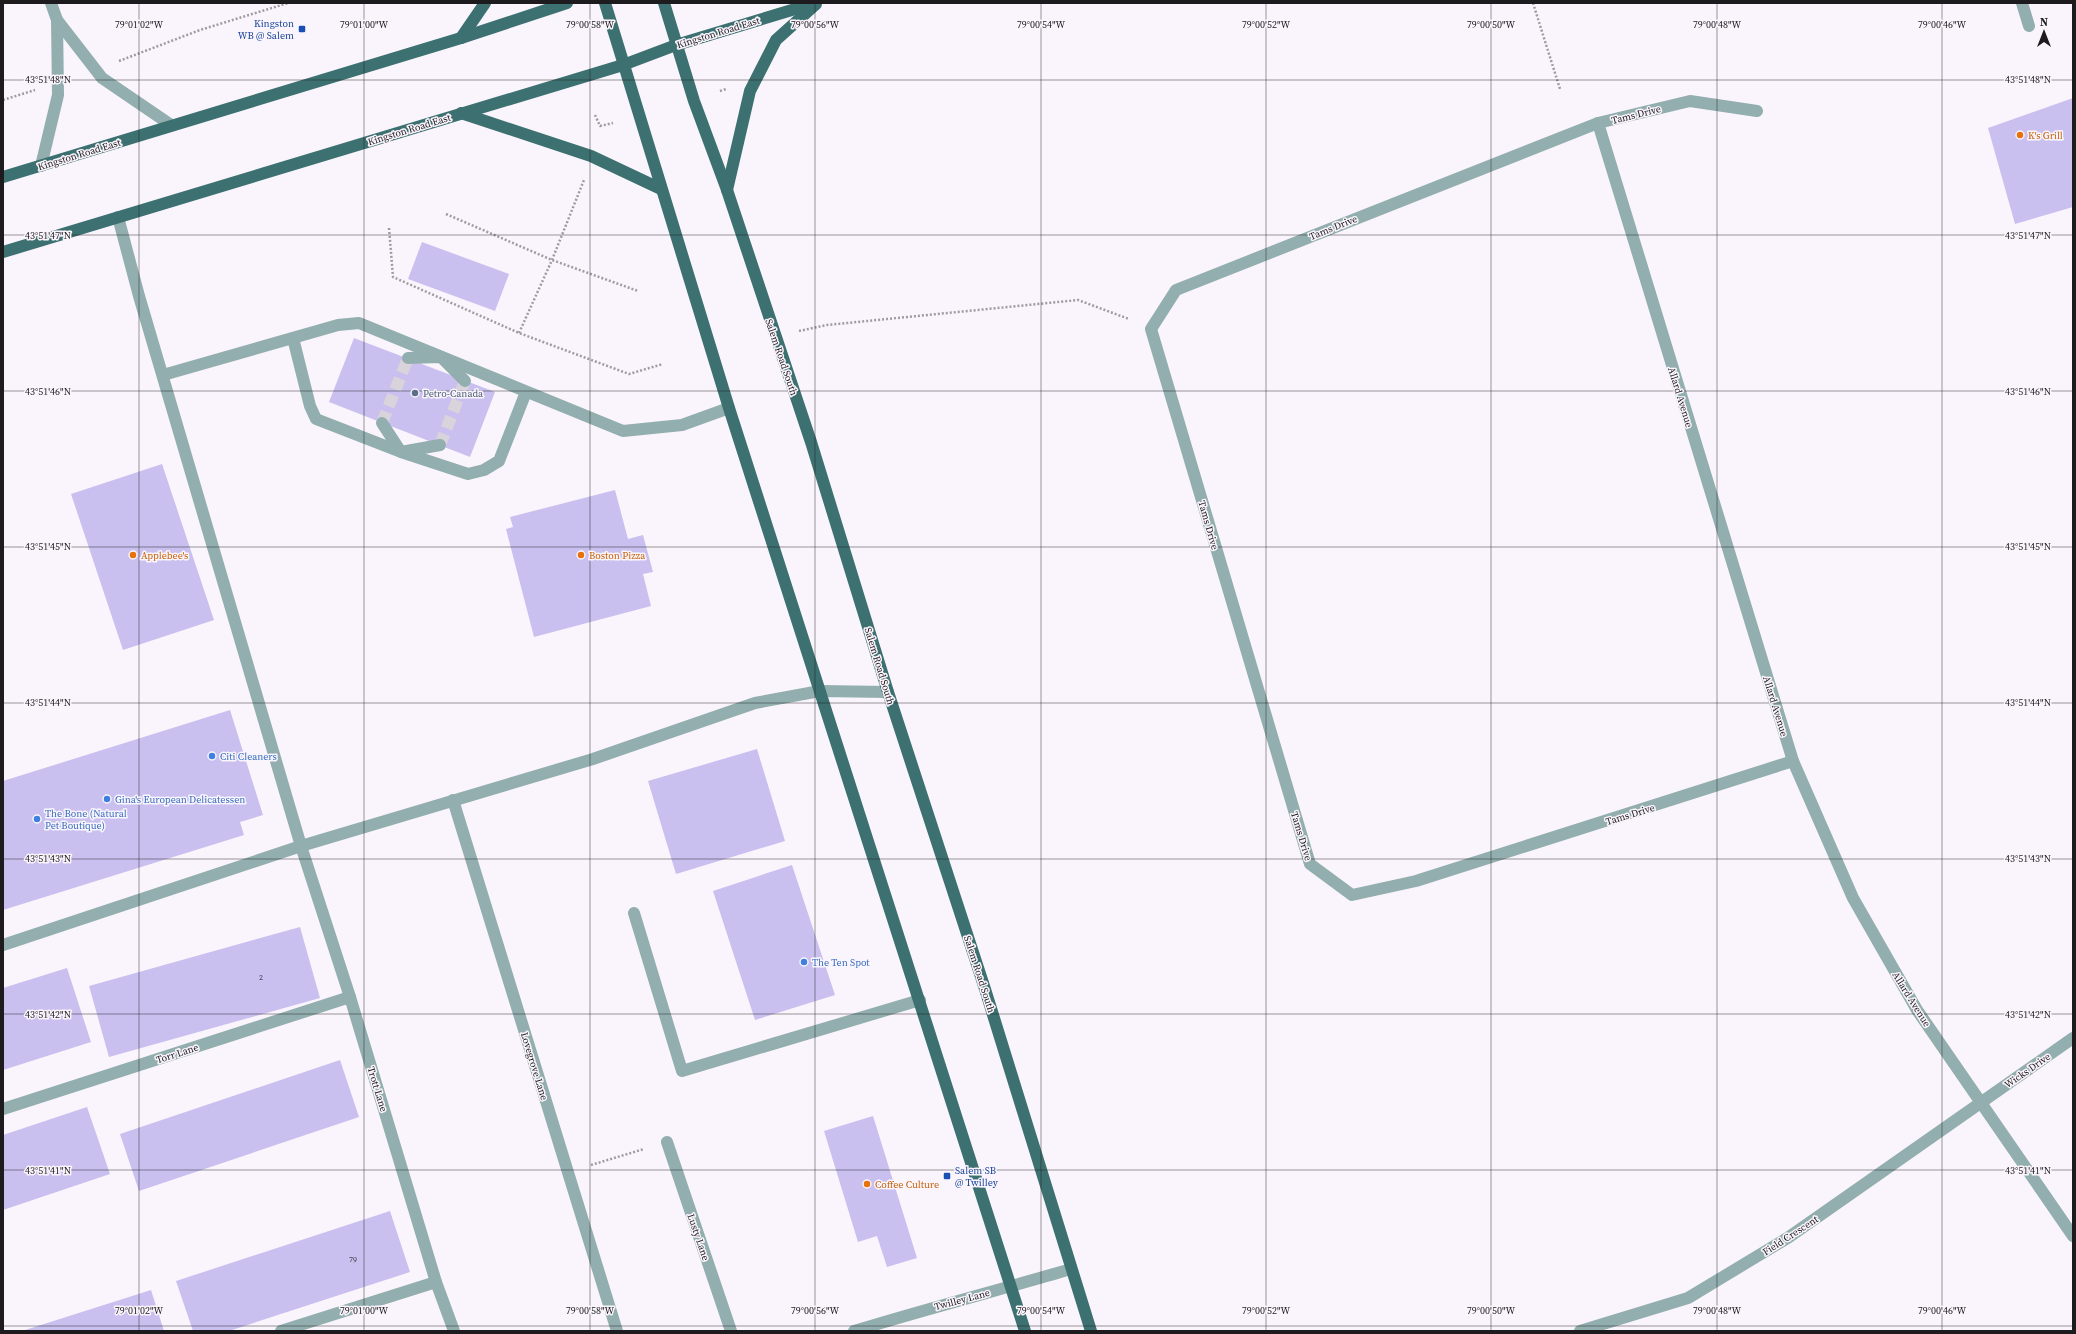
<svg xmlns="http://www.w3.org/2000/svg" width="2076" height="1334" viewBox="0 0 2076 1334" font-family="'Source Serif 4',serif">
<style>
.building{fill:#c9c0ef}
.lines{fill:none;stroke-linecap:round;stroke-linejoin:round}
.minor-tunnel{stroke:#d9d4db;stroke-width:12;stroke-dasharray:12 6;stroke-linecap:butt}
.path{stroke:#9f9ba0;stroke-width:2.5;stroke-dasharray:2 2;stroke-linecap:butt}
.minor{stroke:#93aeae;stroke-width:12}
.major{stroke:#3d7171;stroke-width:12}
.ticks{fill:none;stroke:#1d1b1e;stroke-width:1;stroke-opacity:0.45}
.transit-dot{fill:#1a4fb4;stroke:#faf5fc;stroke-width:1.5}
.food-dot{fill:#e8710a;stroke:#faf5fc;stroke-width:1.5}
.service-dot{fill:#5c6f8a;stroke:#faf5fc;stroke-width:1.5}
.shop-dot{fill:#3f7fe0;stroke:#faf5fc;stroke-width:1.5}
.labels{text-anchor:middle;stroke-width:3;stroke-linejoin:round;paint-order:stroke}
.number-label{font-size:8px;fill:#484452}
.transit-label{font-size:10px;fill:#164399;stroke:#faf5fc;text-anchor:end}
.street-label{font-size:10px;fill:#1d1b1e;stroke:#faf5fc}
.food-label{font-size:10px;fill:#c56008;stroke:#faf5fc;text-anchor:start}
.service-label{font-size:10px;fill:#4e5e75;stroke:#faf5fc;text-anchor:start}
.shop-label{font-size:10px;fill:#366cbe;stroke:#faf5fc;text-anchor:start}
.ticks-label{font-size:10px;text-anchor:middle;fill:#1d1b1e;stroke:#faf5fc;stroke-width:3;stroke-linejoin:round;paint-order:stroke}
</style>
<rect width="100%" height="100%" fill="#faf5fc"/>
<g class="building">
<path d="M2073,98V207L2015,224L1988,128Z"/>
<path d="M422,242L509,274L495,311L408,279Z"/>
<path d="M354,338L495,392L470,457L329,402Z"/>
<path d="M162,464L214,620L123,650L71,494Z"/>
<path d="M615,490L628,539L643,535L653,572L643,574L651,606L534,637L506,529L513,527L510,517Z"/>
<path d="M230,710L263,815L240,822L244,835L3,910V781Z"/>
<path d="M757,749L785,841L676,874L648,781Z"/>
<path d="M792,865L835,995L755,1020L713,891Z"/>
<path d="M300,927L320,998L109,1057L89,986Z"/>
<path d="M67,968L91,1042L3,1070V988Z"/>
<path d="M340,1060L359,1117L139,1191L120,1134Z"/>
<path d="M87,1107L110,1174L3,1210V1135Z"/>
<path d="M873,1116L917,1258L887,1267L877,1236L858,1242L824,1131Z"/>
<path d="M390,1211L410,1272L229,1331H193L176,1281Z"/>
<path d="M151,1290L164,1331H22Z"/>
</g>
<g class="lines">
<g class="minor-tunnel">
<path d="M382,423L408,358"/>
<path d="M440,445L465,381"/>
</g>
<g class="path">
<path d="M1533,3L1560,89"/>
<path d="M119,61L200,30L288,3"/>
<path d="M720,91L726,89"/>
<path d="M3,100L35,90"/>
<path d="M595,115L600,126L613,123"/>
<path d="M446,214L552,260L638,291"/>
<path d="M389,228L393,277L519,333L629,374L663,364"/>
<path d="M799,331L827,325L1078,300L1129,319"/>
<path d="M519,333L552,260L584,180"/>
<path d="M591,1165L644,1149"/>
</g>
<g class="minor">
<path d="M2022,3L2029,26"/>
<path d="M57,20L102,78L171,125"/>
<path d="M1757,111L1690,101L1598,123L1176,290L1151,329L1310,864L1352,895L1416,881L1793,761"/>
<path d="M1598,123L1793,761L1853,898L1917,1010L2073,1236"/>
<path d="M41,166L58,95L57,20L51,3"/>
<path d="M293,338L310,406L316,419L401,452L468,474L484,470L499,461L526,392"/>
<path d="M408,358L441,357L465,381"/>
<path d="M163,375L338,325L359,323L623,431L682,425L729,408"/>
<path d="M382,423L401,452L440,445"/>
<path d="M453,800L617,1331"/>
<path d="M634,913L682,1071L920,1000"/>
<path d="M3,945L301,846L139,296L118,217"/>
<path d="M3,1109L350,997"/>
<path d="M667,1142L731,1331"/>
<path d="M281,1331L436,1282"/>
<path d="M454,1331L436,1282L350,997L301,846L593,759L755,703L820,691L888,692"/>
<path d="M854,1331C926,1309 999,1290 1071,1269"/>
<path d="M1580,1331L1688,1298L1789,1237L2073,1038"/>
</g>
<g class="major">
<path d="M605,3L729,408L1025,1331"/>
<path d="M664,3L694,101L727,190L811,442L888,692L985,989L1091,1331"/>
<path d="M461,38L485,3"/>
<path d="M461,113L591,156L661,189"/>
<path d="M3,177L461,38L567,3"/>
<path d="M727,190L750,91L776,40L816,4"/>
<path d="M3,252L623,65L676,45L815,3"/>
</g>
</g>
<path class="ticks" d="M139,3V1331M364,3V1331M590,3V1331M815,3V1331M1041,3V1331M1266,3V1331M1491,3V1331M1717,3V1331M1942,3V1331M3,80H2073M3,235H2073M3,391H2073M3,547H2073M3,703H2073M3,859H2073M3,1014H2073M3,1170H2073M3,1326H2073"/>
<g class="transit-dot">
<rect x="298" y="25" width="8" height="8" rx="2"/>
<rect x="943" y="1172" width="8" height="8" rx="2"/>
</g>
<g class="food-dot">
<circle cx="2020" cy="135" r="4"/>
<circle cx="133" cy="555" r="4"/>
<circle cx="581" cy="555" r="4"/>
<circle cx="867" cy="1184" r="4"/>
</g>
<circle class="service-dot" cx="415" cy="393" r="4"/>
<g class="shop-dot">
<circle cx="212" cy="756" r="4"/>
<circle cx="107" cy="799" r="4"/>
<circle cx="37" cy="819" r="4"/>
<circle cx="804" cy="962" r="4"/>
</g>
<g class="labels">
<g class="number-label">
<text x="261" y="980">2</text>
<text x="353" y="1262">79</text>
</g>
<g class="transit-label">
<text x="294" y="27">Kingston<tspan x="294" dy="12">WB @ Salem</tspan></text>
<text x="955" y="1174" text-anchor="start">Salem SB<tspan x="955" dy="12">@ Twilley</tspan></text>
</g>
<g class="street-label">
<text transform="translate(718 32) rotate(-17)" y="4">Kingston Road East</text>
<text transform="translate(1636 114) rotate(-14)" y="4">Tams Drive</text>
<text transform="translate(409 129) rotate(-17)" y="4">Kingston Road East</text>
<text transform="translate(79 154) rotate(-17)" y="4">Kingston Road East</text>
<text transform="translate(1333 227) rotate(-22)" y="4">Tams Drive</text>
<text transform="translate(782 357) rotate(71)" y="4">Salem Road South</text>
<text transform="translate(1681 397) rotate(73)" y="4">Allard Avenue</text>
<text transform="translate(1209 525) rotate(74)" y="4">Tams Drive</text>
<text transform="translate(880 666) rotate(73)" y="4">Salem Road South</text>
<text transform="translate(1776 706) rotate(73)" y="4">Allard Avenue</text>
<text transform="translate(1630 814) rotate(-17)" y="4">Tams Drive</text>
<text transform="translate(1302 836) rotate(73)" y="4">Tams Drive</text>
<text transform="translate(980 974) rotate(72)" y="4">Salem Road South</text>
<text transform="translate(1912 999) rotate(58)" y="4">Allard Avenue</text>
<text transform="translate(177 1053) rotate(-18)" y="4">Torr Lane</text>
<text transform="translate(535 1066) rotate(73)" y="4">Lovegrove Lane</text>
<text transform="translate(2027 1070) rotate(-35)" y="4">Wicks Drive</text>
<text transform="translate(378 1089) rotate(73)" y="4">Trott Lane</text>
<text transform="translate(1790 1235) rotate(-33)" y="4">Field Crescent</text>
<text transform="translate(699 1237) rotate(71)" y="4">Lusty Lane</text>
<text transform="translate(962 1299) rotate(-15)" y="4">Twilley Lane</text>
</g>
<g class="food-label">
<text x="2028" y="139">K's Grill</text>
<text x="141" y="559">Applebee's</text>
<text x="589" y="559">Boston Pizza</text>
<text x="875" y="1188">Coffee Culture</text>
</g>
<g class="service-label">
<text x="423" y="397">Petro-Canada</text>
</g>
<g class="shop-label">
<text x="220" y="760">Citi Cleaners</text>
<text x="115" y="803">Gina's European Delicatessen</text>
<text x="45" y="817">The Bone (Natural<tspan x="45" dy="12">Pet Boutique)</tspan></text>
<text x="812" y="966">The Ten Spot</text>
</g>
</g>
<g class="ticks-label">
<text x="139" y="28">79°01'02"W</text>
<text x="364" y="28">79°01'00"W</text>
<text x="590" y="28">79°00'58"W</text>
<text x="815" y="28">79°00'56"W</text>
<text x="1041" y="28">79°00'54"W</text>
<text x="1266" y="28">79°00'52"W</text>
<text x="1491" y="28">79°00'50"W</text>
<text x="1717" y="28">79°00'48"W</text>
<text x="1942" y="28">79°00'46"W</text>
<text x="48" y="83">43°51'48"N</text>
<text x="2028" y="83">43°51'48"N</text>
<text x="48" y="239">43°51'47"N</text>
<text x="2028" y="239">43°51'47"N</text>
<text x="48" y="395">43°51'46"N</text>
<text x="2028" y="395">43°51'46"N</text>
<text x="48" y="550">43°51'45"N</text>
<text x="2028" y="550">43°51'45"N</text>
<text x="48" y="706">43°51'44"N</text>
<text x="2028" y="706">43°51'44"N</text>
<text x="48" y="862">43°51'43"N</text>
<text x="2028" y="862">43°51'43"N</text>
<text x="48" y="1018">43°51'42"N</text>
<text x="2028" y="1018">43°51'42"N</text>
<text x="48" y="1174">43°51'41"N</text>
<text x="2028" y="1174">43°51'41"N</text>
<text x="139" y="1314">79°01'02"W</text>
<text x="364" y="1314">79°01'00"W</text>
<text x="590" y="1314">79°00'58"W</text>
<text x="815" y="1314">79°00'56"W</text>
<text x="1041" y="1314">79°00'54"W</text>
<text x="1266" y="1314">79°00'52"W</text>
<text x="1491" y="1314">79°00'50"W</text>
<text x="1717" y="1314">79°00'48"W</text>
<text x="1942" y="1314">79°00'46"W</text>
</g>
<rect width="2076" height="1334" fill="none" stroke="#1d1b1e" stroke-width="8"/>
<g transform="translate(2044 32)" stroke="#faf5fc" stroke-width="3" paint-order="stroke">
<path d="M0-3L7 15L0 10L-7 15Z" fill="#1d1b1e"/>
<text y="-6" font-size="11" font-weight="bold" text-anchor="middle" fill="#1d1b1e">N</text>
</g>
</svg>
